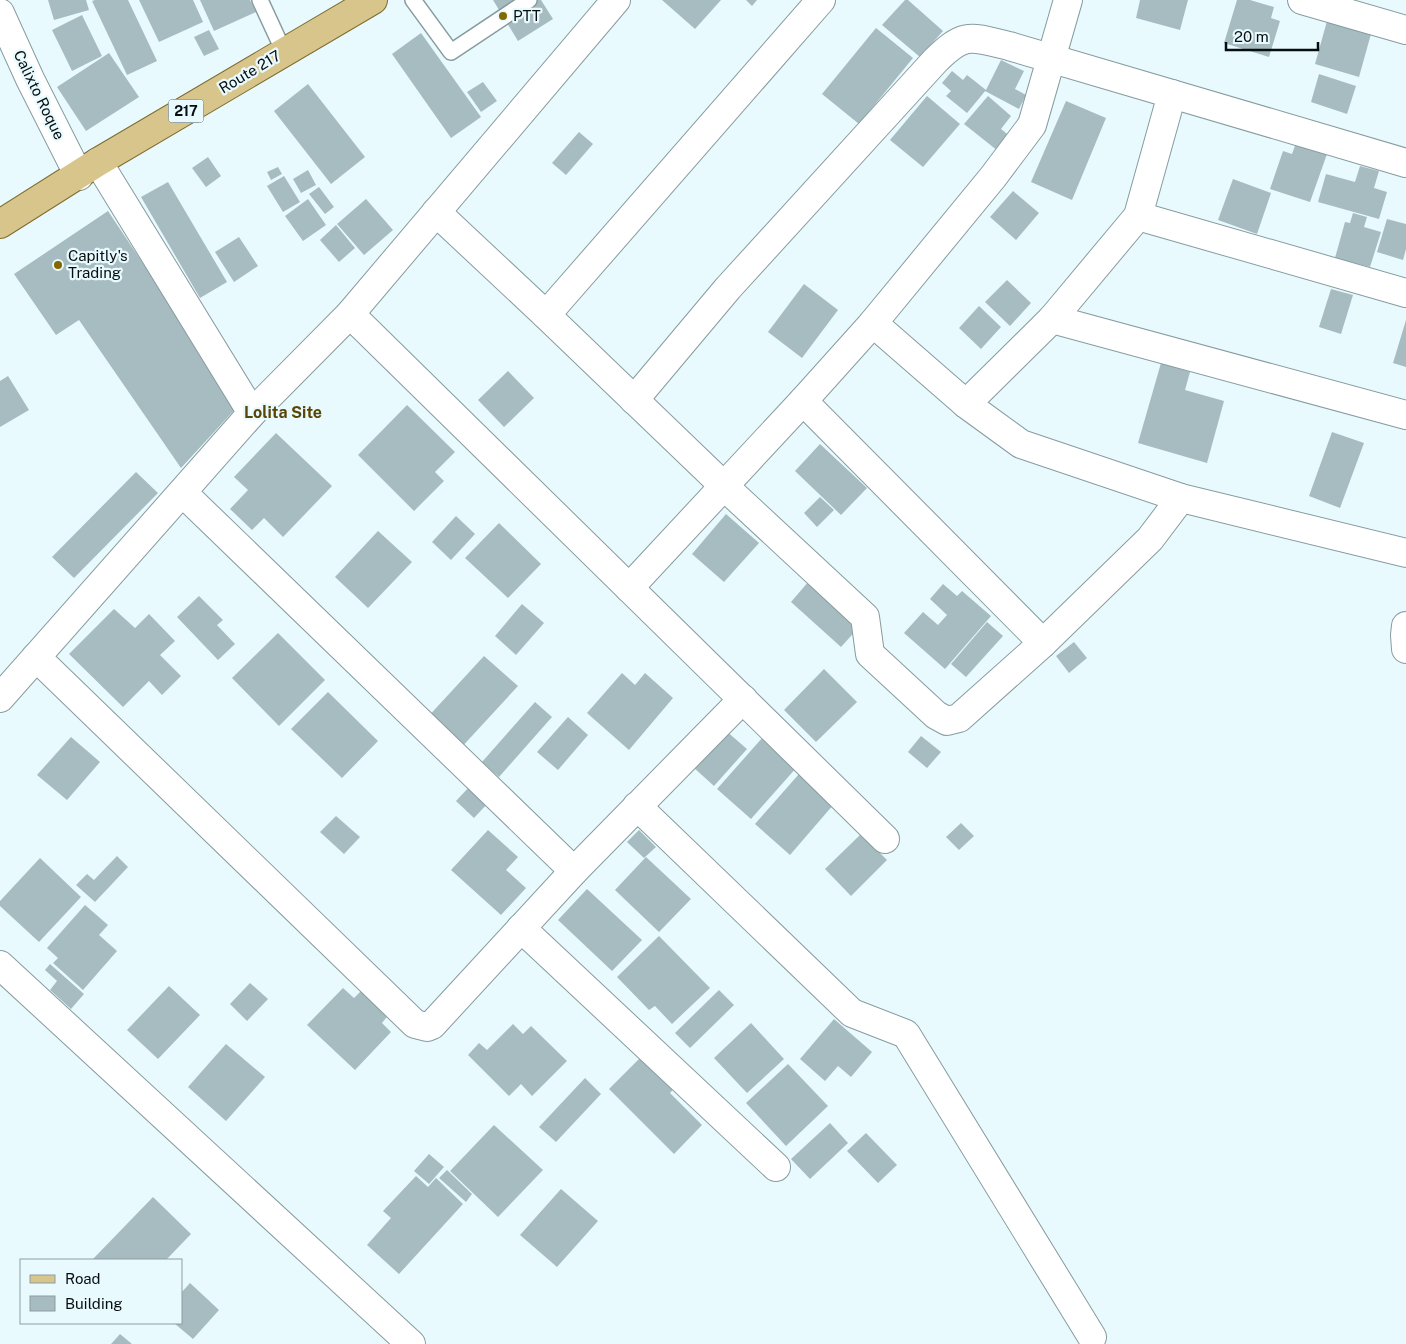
<svg xmlns="http://www.w3.org/2000/svg" width="1406" height="1344" viewBox="0 0 1406 1344" font-family="'Public Sans',sans-serif">
<style>
.building{fill:#a7bcc1}
.lines{fill:none;stroke-linecap:round;stroke-linejoin:round}
.service-casing{stroke:#879ca0;stroke-width:18}
.minor-casing{stroke:#879ca0;stroke-width:30}
.primary-casing{stroke:#7e6c2e;stroke-width:30}
.service{stroke:#fff;stroke-width:15}
.minor{stroke:#fff;stroke-width:28}
.primary{stroke:#d8c58b;stroke-width:28}
.poi-dot{fill:#846801;stroke:#e8fafe;stroke-width:2}
.labels{text-anchor:middle;stroke-width:4.5;stroke-linejoin:round;paint-order:stroke}
.shield{fill:#e8fafe;stroke:#4a5557;stroke-width:1}
.shield-label{font-size:14px;font-weight:bold;fill:#070e10}
.poi-label{font-size:15px;fill:#070e10;stroke:#e8fafe;text-anchor:start}
.street-label{font-size:15px;fill:#070e10;stroke:#e8fafe}
.neighbourhood-label{font-size:16px;font-weight:bold;fill:#594604;stroke:#e8fafe}
</style>
<rect width="100%" height="100%" fill="#e8fafe"/>
<g class="building">
<path d="M48,0H86L89,10L54,20Z"/>
<path d="M95,0H128L157,61L127,75L92,1Z"/>
<path d="M139,0H193L203,22L159,42Z"/>
<path d="M200,0H250L256,12L214,31Z"/>
<path d="M493,0H541L553,19L518,41Z"/>
<path d="M662,0H721L695,29Z"/>
<path d="M746,0H757L752,6Z"/>
<path d="M905,0H908L943,31L920,57L882,25Z"/>
<path d="M1140,0H1188L1180,30L1136,18Z"/>
<path d="M1237,0H1250L1274,7L1271,18L1280,21L1269,57L1224,43Z"/>
<path d="M82,15L102,56L72,71L52,30Z"/>
<path d="M1327,21L1371,34L1359,77L1315,64Z"/>
<path d="M876,28L913,58L859,124L822,94Z"/>
<path d="M209,30L219,49L204,56L194,37Z"/>
<path d="M421,33L481,117L451,138L392,54Z"/>
<path d="M109,53L139,97L86,131L57,87Z"/>
<path d="M1001,60L1024,71L1015,89L1026,95L1019,109L985,91L986,90L967,113L946,96L951,91L942,83L952,71L963,80L967,75L986,90Z"/>
<path d="M1319,74L1356,86L1347,114L1311,102Z"/>
<path d="M483,82L497,101L481,112L467,92Z"/>
<path d="M308,84L365,157L331,184L274,111Z"/>
<path d="M927,96L960,124L923,167L890,140Z"/>
<path d="M988,96L1011,116L1001,129L1011,137L998,151L964,124Z"/>
<path d="M1066,101L1106,118L1072,200L1031,182Z"/>
<path d="M579,132L593,144L566,175L552,163Z"/>
<path d="M1296,143L1327,154L1310,202L1270,189L1283,151L1292,154Z"/>
<path d="M208,157L221,176L206,187L192,168Z"/>
<path d="M1360,166L1379,171L1374,188L1387,192L1379,219L1318,202L1326,174L1355,182Z"/>
<path d="M278,167L282,174L271,180L267,172Z"/>
<path d="M308,170L316,185L301,193L293,179Z"/>
<path d="M284,176L300,202L283,212L267,186Z"/>
<path d="M1233,179L1271,193L1257,234L1218,220Z"/>
<path d="M168,182L227,282L200,298L141,197Z"/>
<path d="M319,187L334,207L325,214L309,194Z"/>
<path d="M1013,191L1039,213L1016,240L990,217Z"/>
<path d="M308,199L326,225L303,241L285,216Z"/>
<path d="M366,199L393,230L364,255L337,224Z"/>
<path d="M108,211L238,406L181,468L79,320L56,335L14,274Z"/>
<path d="M1353,213L1367,217L1364,227L1381,232L1370,267L1335,258L1345,222L1350,223Z"/>
<path d="M1387,219L1406,224V249L1403,260L1377,252Z"/>
<path d="M336,225L355,248L339,262L320,240Z"/>
<path d="M239,237L258,266L234,282L215,252Z"/>
<path d="M1007,280L1031,303L1010,326L985,302Z"/>
<path d="M804,284L838,310L802,358L768,332Z"/>
<path d="M1331,289L1353,295L1341,334L1319,327Z"/>
<path d="M979,306L1001,327L981,349L959,328Z"/>
<path d="M1406,320V367L1393,363Z"/>
<path d="M1161,363L1190,372L1185,390L1224,401L1207,463L1138,443Z"/>
<path d="M508,371L534,398L504,427L478,400Z"/>
<path d="M8,376L29,410L0,427V381Z"/>
<path d="M407,405L455,452L435,472L444,481L414,511L358,455Z"/>
<path d="M1332,432L1364,443L1340,508L1309,496Z"/>
<path d="M276,433L332,486L283,537L264,518L252,530L230,509L248,490L234,477Z"/>
<path d="M820,444L867,488L841,515L795,471Z"/>
<path d="M136,472L158,493L74,578L52,557Z"/>
<path d="M820,497L834,510L817,527L804,513Z"/>
<path d="M726,514L759,543L724,582L692,554Z"/>
<path d="M456,516L475,534L451,560L432,542Z"/>
<path d="M499,523L541,564L508,598L465,558Z"/>
<path d="M378,531L412,562L368,608L335,577Z"/>
<path d="M809,581L860,626L841,647L791,602Z"/>
<path d="M943,584L957,596L962,591L991,616L945,669L904,633L923,612L938,625L947,615L930,599Z"/>
<path d="M199,596L223,620L217,625L235,644L218,660L177,617Z"/>
<path d="M522,604L544,623L516,655L495,636Z"/>
<path d="M114,609L135,628L149,614L175,641L160,655L181,676L162,695L149,681L123,707L69,654Z"/>
<path d="M987,622L1003,636L966,677L951,664Z"/>
<path d="M278,633L325,680L279,726L232,678Z"/>
<path d="M1074,642L1087,658L1069,673L1056,656Z"/>
<path d="M484,656L518,686L459,750L425,720Z"/>
<path d="M824,669L857,702L816,742L784,710Z"/>
<path d="M622,673L635,685L645,673L673,698L629,750L587,713Z"/>
<path d="M328,692L378,741L342,778L291,729Z"/>
<path d="M535,702L552,717L499,777L482,762Z"/>
<path d="M568,717L588,735L558,770L537,752Z"/>
<path d="M725,730L747,749L714,786L693,767Z"/>
<path d="M921,736L941,752L927,768L908,752Z"/>
<path d="M71,737L100,762L67,800L37,775Z"/>
<path d="M763,737L797,767L751,819L717,789Z"/>
<path d="M799,774L834,804L790,855L755,824Z"/>
<path d="M471,785L489,802L474,818L456,801Z"/>
<path d="M336,816L360,837L344,854L320,832Z"/>
<path d="M961,823L974,836L959,850L946,837Z"/>
<path d="M488,830L518,857L506,870L526,888L501,915L451,870Z"/>
<path d="M639,830L656,847L644,858L627,842Z"/>
<path d="M861,834L887,860L851,896L825,869Z"/>
<path d="M117,856L128,867L95,902L76,885L87,874L94,880Z"/>
<path d="M646,857L691,899L659,932L615,890Z"/>
<path d="M40,858L81,897L39,942L0,906V901Z"/>
<path d="M587,889L642,940L612,971L558,920Z"/>
<path d="M85,905L108,925L99,935L117,951L83,990L53,963L58,958L47,948Z"/>
<path d="M659,936L710,988L672,1024L655,1006L649,1010L617,977Z"/>
<path d="M50,964L84,994L71,1009L50,990L57,981L45,970Z"/>
<path d="M250,983L268,999L247,1021L230,1004Z"/>
<path d="M169,986L200,1015L158,1059L127,1030Z"/>
<path d="M343,988L354,998L364,988L390,1013L382,1023L391,1032L355,1070L307,1025Z"/>
<path d="M719,990L734,1005L690,1048L675,1033Z"/>
<path d="M834,1019L872,1052L851,1077L838,1066L825,1081L800,1059Z"/>
<path d="M751,1023L784,1059L747,1093L714,1058Z"/>
<path d="M513,1024L523,1034L531,1026L567,1061L532,1096L521,1084L509,1096L468,1055L479,1043L487,1050Z"/>
<path d="M226,1044L265,1077L226,1121L188,1087Z"/>
<path d="M647,1051L679,1083L670,1093L702,1125L674,1154L609,1089Z"/>
<path d="M788,1064L828,1106L786,1146L746,1103Z"/>
<path d="M585,1078L601,1094L556,1142L539,1127Z"/>
<path d="M830,1123L848,1143L810,1179L791,1159Z"/>
<path d="M494,1125L543,1170L498,1217L450,1171Z"/>
<path d="M866,1133L897,1165L878,1183L847,1151Z"/>
<path d="M429,1154L444,1167L429,1184L414,1171Z"/>
<path d="M447,1170L472,1194L466,1202L439,1178Z"/>
<path d="M416,1176L428,1187L436,1178L463,1204L399,1274L367,1245L391,1218L383,1211Z"/>
<path d="M561,1189L598,1221L557,1267L520,1235Z"/>
<path d="M153,1197L191,1234L166,1260H94L93,1259Z"/>
<path d="M190,1283L219,1310L193,1339L174,1323H181V1293Z"/>
<path d="M120,1334L132,1344H111Z"/>
</g>
<g class="lines">
<g class="service-casing">
<g id="service">
<path d="M260,0L284,52"/>
<path d="M413,0L451,52L529,0"/>
</g>
</g>
<g class="minor-casing">
<g id="minor">
<path d="M1302,0L1406,30"/>
<path d="M0,13L30,79L79,176"/>
<path d="M98,162L252,413"/>
<path d="M436,212L546,315L725,487L865,617L870,654L936,715L947,721L959,718L1043,643L1150,539L1181,498"/>
<path d="M1138,216L1406,293"/>
<path d="M350,314L885,839"/>
<path d="M546,315L821,0"/>
<path d="M1052,319L1406,415"/>
<path d="M873,323L966,404L1021,444L1181,498L1406,553"/>
<path d="M634,400L728,288L935,61C965,31 971,37 1009,46L1406,163"/>
<path d="M803,401L1043,643"/>
<path d="M966,404L1052,319L1138,216L1172,94"/>
<path d="M183,493L574,871"/>
<path d="M629,588L803,401L873,323L993,177L1032,125L1068,0"/>
<path d="M1406,626L1405,635L1406,649"/>
<path d="M36,657L415,1024L427,1027L432,1025L574,871L743,699"/>
<path d="M0,698L252,413L350,314L616,0"/>
<path d="M637,806L852,1013L906,1034L1092,1337"/>
<path d="M521,928L776,1167"/>
<path d="M0,965L411,1344"/>
</g>
</g>
<g class="primary-casing">
<path id="primary" d="M0,224L98,162L373,0"/>
</g>
<use href="#service" class="service"/>
<use href="#minor" class="minor"/>
<use href="#primary" class="primary"/>
</g>
<g class="poi-dot">
<circle cx="503" cy="16" r="5"/>
<circle cx="58" cy="265" r="5"/>
</g>
<g class="labels">
<rect class="shield" x="168.5" y="99.5" width="35" height="23" rx="4"/>
<g class="shield-label">
<text x="186" y="116">217</text>
</g>
<g class="poi-label">
<text x="513" y="21">PTT</text>
<text x="68" y="261">Capitly's<tspan x="68" dy="17">Trading</tspan></text>
</g>
<g class="street-label">
<text transform="translate(250 72) rotate(-31)" y="5">Route 217</text>
<text transform="translate(39 95) rotate(64)" y="5">Calixto Roque</text>
</g>
<g class="neighbourhood-label">
<text x="283" y="418">Lolita Site</text>
</g>
</g>
<rect x="20" y="1259" width="162" height="65" fill="#e8fafe" stroke="#8e9c9f"/>
<rect x="30" y="1275" width="25" height="8" fill="#d8c58b" stroke="#8e9c9f"/>
<text x="65" y="1284" font-size="15" fill="#070e10">Road</text>
<rect x="30" y="1296" width="25" height="15" fill="#a7bcc1" stroke="#8e9c9f"/>
<text x="65" y="1309" font-size="15" fill="#070e10">Building</text>
<path d="M1226 42v8h92v-8" fill="none" stroke="#070e10" stroke-width="2.5"/>
<text x="1234" y="42" font-size="15" fill="#070e10" stroke="#e8fafe" stroke-width="4" paint-order="stroke">20 m</text>
</svg>
